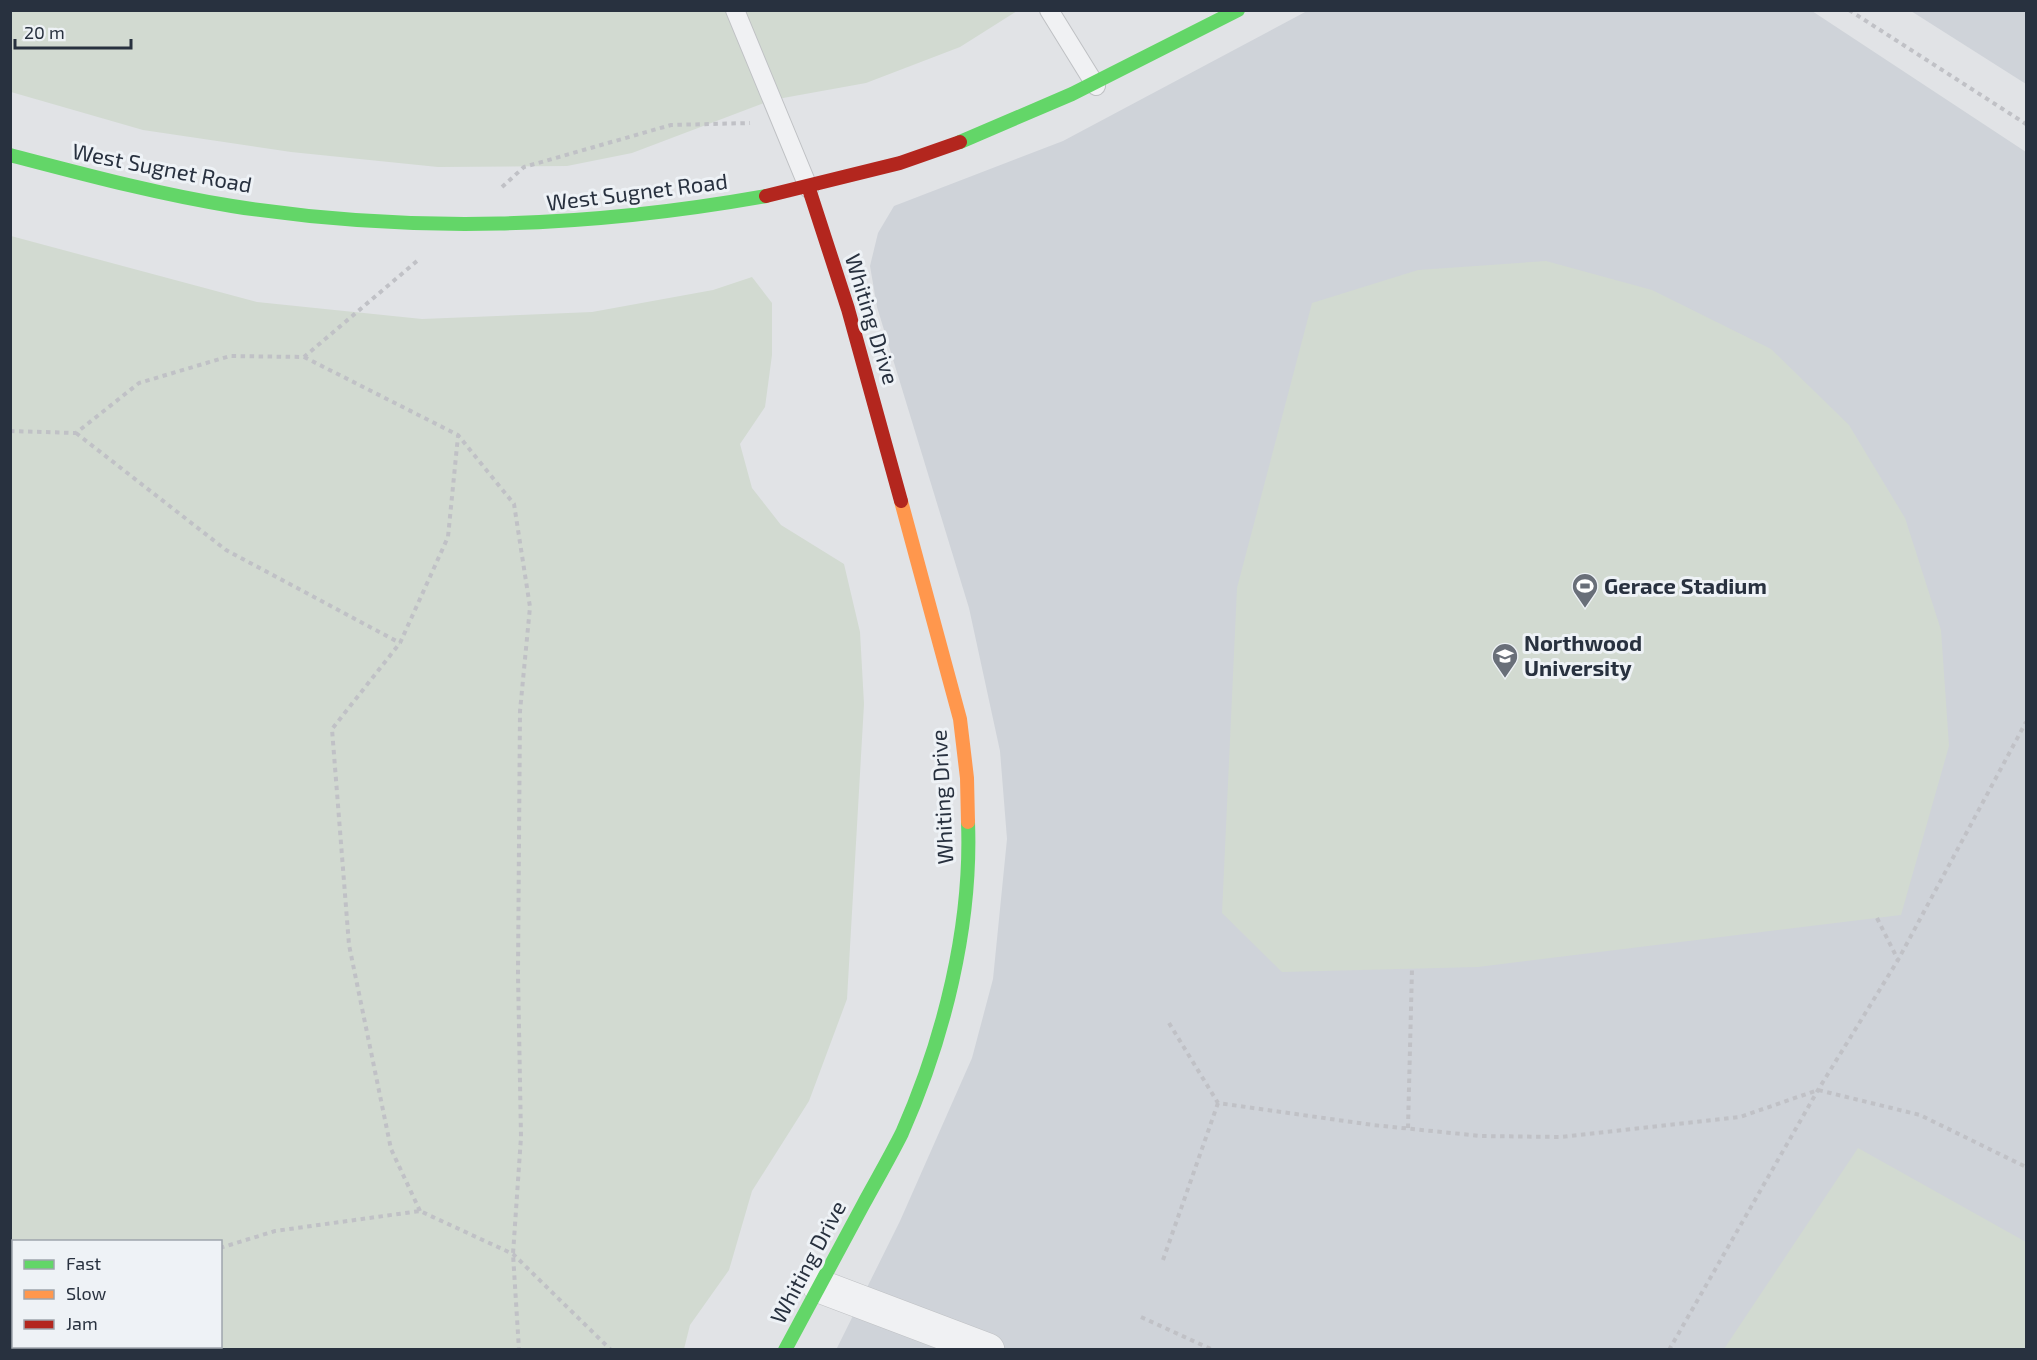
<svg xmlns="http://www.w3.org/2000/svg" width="2037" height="1360" viewBox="0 0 2037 1360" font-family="'Exo 2',sans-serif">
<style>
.built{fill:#cfd3d9}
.green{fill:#d2dad1;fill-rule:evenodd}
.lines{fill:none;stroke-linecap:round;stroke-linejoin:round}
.lane-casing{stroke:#bfc1c4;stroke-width:20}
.street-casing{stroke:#bfc1c4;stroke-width:34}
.path{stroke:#c0c1c6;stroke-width:4;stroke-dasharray:4.5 4.5;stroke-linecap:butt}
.lane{stroke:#f0f1f3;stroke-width:18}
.street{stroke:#f0f1f3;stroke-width:33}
.fast{stroke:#63d668;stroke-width:14}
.slow{stroke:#ff974d;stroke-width:14}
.jam{stroke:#b3261e;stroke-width:14}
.labels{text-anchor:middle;stroke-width:6;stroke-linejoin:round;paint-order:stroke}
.street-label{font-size:22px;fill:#28313f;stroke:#eef2f6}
.poi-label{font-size:22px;font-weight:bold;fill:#28313f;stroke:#eef2f6;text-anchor:start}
</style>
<rect width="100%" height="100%" fill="#e1e3e6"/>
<g class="built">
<path d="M1307,11H1812L2026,152V1349L836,1350L900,1221L972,1058L993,979L1007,839L1000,751L969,608L877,307L870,266L878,233L894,206L1063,141Z"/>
<path d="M1911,11H2026V84Z"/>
</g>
<g class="green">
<path d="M10,11H1017L960,47L866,83L772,100L632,153L567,166L438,167L291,152L143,130L11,92Z"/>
<path d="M11,236L257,302L422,319L592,312L713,290L752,277L772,303V355L765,407L740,444L752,488L781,525L844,564L860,632L864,704L847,999L809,1101L752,1191L729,1270L690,1325L684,1349H11ZM14,1242H220V1346H14Z"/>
<path d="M1546,261L1652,290L1771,349L1849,425L1905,518L1941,630L1949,746L1901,915L1478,967L1282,972L1222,913L1237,588L1312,303L1418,270Z"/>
<path d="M1858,1148L2026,1242V1349H1724Z"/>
</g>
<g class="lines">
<g class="lane-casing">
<g id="lane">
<path d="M735,10L809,189"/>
<path d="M1049,10L1096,86"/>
</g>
</g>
<g class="street-casing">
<path id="street" d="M819,1286L988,1350"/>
</g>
<g class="path">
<path d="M1849,10L2026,124"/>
<path d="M502,187L524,167L671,125L750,123"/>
<path d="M304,357L458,435L514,504L530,607L520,711L518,974L521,1137L513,1254L519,1350"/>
<path d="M10,431L76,433L139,383L230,356L304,357L417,261"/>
<path d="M76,433L226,550L400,643"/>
<path d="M1877,918L1898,960"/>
<path d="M1169,1023L1218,1103L1373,1125L1481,1136L1560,1137L1740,1117L1818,1090L1920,1115L2026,1167"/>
<path d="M1408,1128L1412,969"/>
<path d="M420,1211L391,1149L349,945L332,729L400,643L448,537L458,436"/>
<path d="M220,1248L275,1231L420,1211L513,1254L611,1350"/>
<path d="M1163,1260L1218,1103"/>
<path d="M10,1296H14"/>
<path d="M1141,1317L1213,1350"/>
<path d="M1669,1350L1818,1090L1898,960L2026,722"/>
</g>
<use href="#lane" class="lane"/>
<use href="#street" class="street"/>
<g class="fast">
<path d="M960,142L1072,94L1238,10"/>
<path d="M10,155C83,174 157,194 232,206C413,234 586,228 766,196"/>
<path d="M785,1350C811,1302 837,1253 863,1205C876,1181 890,1157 902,1133C944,1038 972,926 968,822"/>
</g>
<path class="slow" d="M901,501L960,719L967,778L968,822"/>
<g class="jam">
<path d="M809,189L848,309L901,501"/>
<path d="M766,196L900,163L960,142"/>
</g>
</g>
<defs>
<g id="stadium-pin" transform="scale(1.35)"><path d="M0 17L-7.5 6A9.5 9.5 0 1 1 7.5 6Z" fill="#696f79" stroke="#eef2f6"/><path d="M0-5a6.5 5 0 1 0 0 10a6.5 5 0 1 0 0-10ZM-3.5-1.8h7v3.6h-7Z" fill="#fff"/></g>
<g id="university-pin" transform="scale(1.35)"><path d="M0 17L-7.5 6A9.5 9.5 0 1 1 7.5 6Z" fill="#696f79" stroke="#eef2f6"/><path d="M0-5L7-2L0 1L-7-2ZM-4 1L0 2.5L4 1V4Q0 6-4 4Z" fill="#fff"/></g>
</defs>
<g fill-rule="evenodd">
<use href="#stadium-pin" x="1585" y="586"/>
<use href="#university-pin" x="1505" y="656"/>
</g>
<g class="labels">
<g class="street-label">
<text transform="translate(162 168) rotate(11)" y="8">West Sugnet Road</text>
<text transform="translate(637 192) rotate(-7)" y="8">West Sugnet Road</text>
<text transform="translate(872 319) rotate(73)" y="8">Whiting Drive</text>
<text transform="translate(942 797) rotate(-93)" y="8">Whiting Drive</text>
<text transform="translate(808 1262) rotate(-62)" y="8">Whiting Drive</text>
</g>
<g class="poi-label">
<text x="1604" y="594">Gerace Stadium</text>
<text x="1524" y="651">Northwood<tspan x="1524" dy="25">University</tspan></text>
</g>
</g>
<rect width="2037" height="1360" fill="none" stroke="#28313f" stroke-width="24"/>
<rect x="12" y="1240" width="210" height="108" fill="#eef2f6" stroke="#9fa5ad" stroke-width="1.5"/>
<rect x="24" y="1260" width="30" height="9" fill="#63d668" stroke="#9fa5ad" stroke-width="1.5"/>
<text x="66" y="1270" font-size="18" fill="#28313f">Fast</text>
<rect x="24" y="1290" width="30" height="9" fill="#ff974d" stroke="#9fa5ad" stroke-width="1.5"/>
<text x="66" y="1300" font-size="18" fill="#28313f">Slow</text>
<rect x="24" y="1320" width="30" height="9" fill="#b3261e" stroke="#9fa5ad" stroke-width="1.5"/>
<text x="66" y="1330" font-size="18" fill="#28313f">Jam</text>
<path d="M15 39v9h116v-9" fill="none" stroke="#28313f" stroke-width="3"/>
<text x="24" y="39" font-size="18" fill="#28313f" stroke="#eef2f6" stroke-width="4.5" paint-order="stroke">20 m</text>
</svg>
